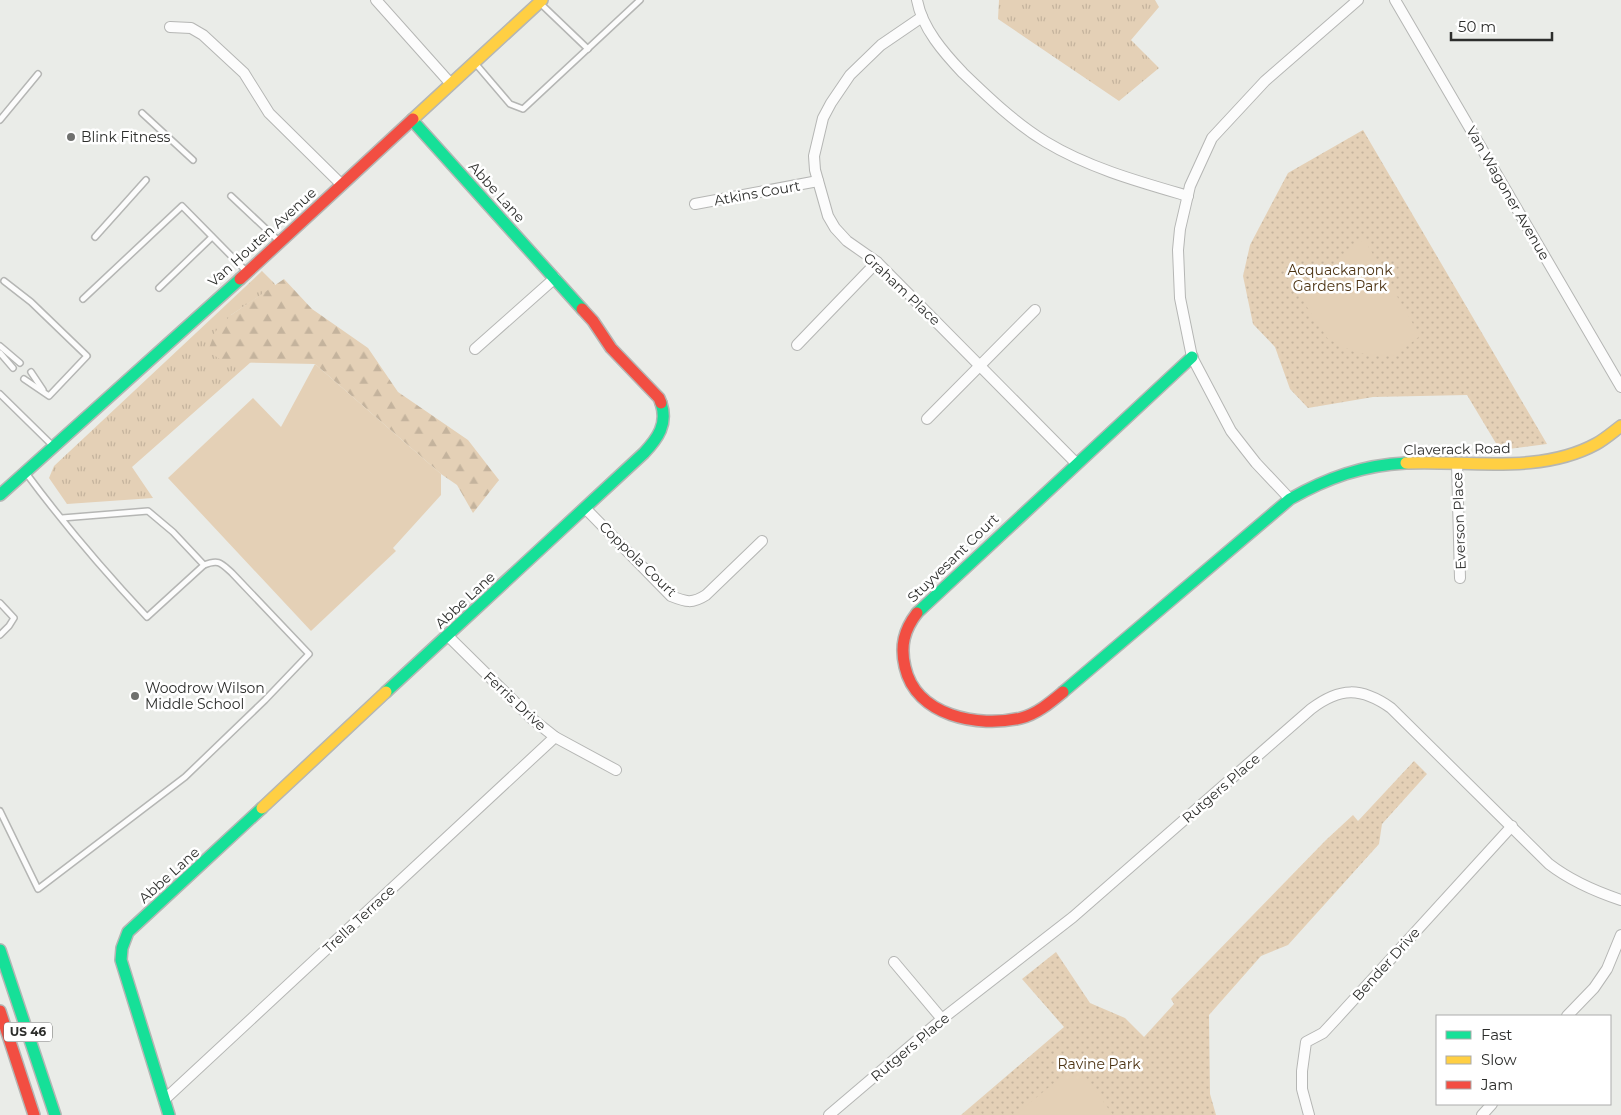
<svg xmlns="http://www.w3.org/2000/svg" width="1621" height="1115" viewBox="0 0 1621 1115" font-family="Montserrat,sans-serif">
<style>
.grass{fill:url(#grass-tufts)}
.forest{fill:url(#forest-firs)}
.park{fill:url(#park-dots)}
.pitch{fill:#e4d0b6}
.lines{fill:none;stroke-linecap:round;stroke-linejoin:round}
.lane-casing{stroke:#b5b6b4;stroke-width:8}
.street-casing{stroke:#b5b6b4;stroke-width:12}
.fast-casing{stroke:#b5b6b4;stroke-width:14}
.slow-casing{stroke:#b5b6b4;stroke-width:14}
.jam-casing{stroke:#b5b6b4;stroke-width:14}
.lane{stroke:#fcfcfc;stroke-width:5}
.street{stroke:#fcfcfc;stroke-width:10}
.fast{stroke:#16e098;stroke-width:11}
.slow{stroke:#ffcf43;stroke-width:11}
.jam{stroke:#f24e42;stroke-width:11}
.poi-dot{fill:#6f706e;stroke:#fff;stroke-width:2}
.labels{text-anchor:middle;stroke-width:5;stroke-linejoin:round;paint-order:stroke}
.shield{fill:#fff;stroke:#6c6d6b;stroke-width:1}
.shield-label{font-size:12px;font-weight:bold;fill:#2d2e2c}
.poi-label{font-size:14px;fill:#2d2e2c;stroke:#fff;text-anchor:start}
.street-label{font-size:14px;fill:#2d2e2c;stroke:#fff}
.park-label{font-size:14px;fill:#4d3414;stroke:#fff}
</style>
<defs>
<pattern id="grass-tufts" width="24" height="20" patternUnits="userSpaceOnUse" patternTransform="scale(1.25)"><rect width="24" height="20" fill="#e4d0b6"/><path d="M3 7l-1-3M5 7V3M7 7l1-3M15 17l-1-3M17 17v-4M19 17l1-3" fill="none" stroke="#c4b39d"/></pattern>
<pattern id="forest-firs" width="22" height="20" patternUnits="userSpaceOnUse" patternTransform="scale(1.25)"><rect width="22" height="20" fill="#e4d0b6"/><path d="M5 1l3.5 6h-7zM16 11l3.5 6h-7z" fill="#c4b39d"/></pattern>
<pattern id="park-dots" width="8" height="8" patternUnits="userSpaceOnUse" patternTransform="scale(1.25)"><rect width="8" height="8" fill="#e4d0b6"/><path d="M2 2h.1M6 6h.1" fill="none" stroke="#c4b39d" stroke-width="1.8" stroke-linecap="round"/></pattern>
</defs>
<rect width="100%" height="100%" fill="#eaece8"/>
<g class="grass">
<path d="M999,0H1155L1159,7L1131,40L1159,68L1119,101L998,19Z"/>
<path d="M262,271L275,284V286L231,315L224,362H251L132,467L153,498L67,504L49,478L54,466Z"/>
</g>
<path class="forest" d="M284,279L312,309L368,348L398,392L468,440L499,480L473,513L457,485L441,474L315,364L224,362L208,351L215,332L231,315Z"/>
<g class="park">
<path d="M1363,130L1547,444L1500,450L1467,395L1373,397L1308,408L1290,389L1275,347L1253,324L1243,276L1250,245L1288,173Z"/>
<path d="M1414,761L1427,774L1382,824L1379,844L1288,945L1261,956L1209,1015L1210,1094L1216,1115H961L1064,1027L1022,979L1056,952L1090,1003L1125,1018L1144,1037L1174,1004L1171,999L1326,840L1353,815L1358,821Z"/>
</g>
<g class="pitch">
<path d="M1364,239L1420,336L1394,356L1356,353L1328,339L1305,304L1301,292Z"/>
<path d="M315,364L441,474V495L393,548L396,551L311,631L168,478L253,398L281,427Z"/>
<path d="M1065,1074L1084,1075L1113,1115H1015Z"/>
</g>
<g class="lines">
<g class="lane-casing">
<g id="lane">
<path d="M541,4L588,49"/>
<path d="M475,63L510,104L523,109L640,0"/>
<path d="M142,113L193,160"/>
<path d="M0,120L38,74"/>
<path d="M231,196L280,242"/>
<path d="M95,237L146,180"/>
<path d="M4,281L31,302L87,356L49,396L24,379"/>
<path d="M159,288L212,237"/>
<path d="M83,299L182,206L246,271"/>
<path d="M0,346L20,363"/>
<path d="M0,353L13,368"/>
<path d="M31,372L43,390"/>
<path d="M0,394L53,446"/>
<path d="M26,473C63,523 104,571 147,617L204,565L173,532L148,511L62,518"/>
<path d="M0,603L14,618L9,626L0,635"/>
<path d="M0,811L38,889L185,777L265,700L309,654L232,573C221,563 219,559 204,565"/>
</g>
</g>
<g class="street-casing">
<g id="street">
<path d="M376,0L451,84"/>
<path d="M917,0C922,28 944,53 963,73C989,98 1015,123 1046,142C1089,168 1140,182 1188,196"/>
<path d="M1395,0L1621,387"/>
<path d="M922,17L881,45L850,75L831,103L823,118L814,156L815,170L828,216L835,228L847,241L877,262L1076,463"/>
<path d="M170,27L191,28L203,35L244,73L269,113L342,185"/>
<path d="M695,204L818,181"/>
<path d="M797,345L877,262"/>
<path d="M475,349L555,278"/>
<path d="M927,419L1035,310"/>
<path d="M1457,463L1460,578"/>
<path d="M1290,499L1256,463L1231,431L1192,357L1180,298L1178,250L1180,229L1190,186L1212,138L1265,81L1358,0"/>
<path d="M585,508L671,596C686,602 692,604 706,595L762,541"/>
<path d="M448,636L531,718L555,737L616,770"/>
<path d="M894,962L942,1019"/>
<path d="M1567,1016L1594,988L1607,969L1621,935"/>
<path d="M164,1100L555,737"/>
<path d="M829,1115L942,1019L1073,917L1311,709C1340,687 1361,687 1391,708L1549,864C1571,881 1594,891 1621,900"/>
<path d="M1309,1115L1302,1089V1071L1306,1042L1323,1033L1336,1019L1512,826"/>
<path d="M1482,1115L1492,1104"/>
</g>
</g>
<g class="fast-casing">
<g id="fast">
<path d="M412,120L582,309"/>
<path d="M0,495L240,279"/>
<path d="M917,613L1192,357"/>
<path d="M386,692L644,453C658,438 668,424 661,403"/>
<path d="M1063,692L1290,499C1327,478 1363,465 1406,463"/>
<path d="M0,950L55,1115"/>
<path d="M169,1115L121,960L122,948L128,932L262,808"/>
</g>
</g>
<g class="slow-casing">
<g id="slow">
<path d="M413,119L542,0"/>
<path d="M1406,463C1468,460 1539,475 1596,444C1605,439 1613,432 1621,426"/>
<path d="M262,808L386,692"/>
</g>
</g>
<g class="jam-casing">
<g id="jam">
<path d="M240,279L413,119"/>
<path d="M582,309L593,321L611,348L659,398L661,403"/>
<path d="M917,613C904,630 900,646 905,667C916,716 978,728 1021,718C1037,714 1051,702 1063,692"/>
<path d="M0,1011L34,1115"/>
</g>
</g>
<use href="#lane" class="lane"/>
<use href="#street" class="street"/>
<use href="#fast" class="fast"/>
<use href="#slow" class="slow"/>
<use href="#jam" class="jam"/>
</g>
<g class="poi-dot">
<circle cx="71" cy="137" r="5"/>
<circle cx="135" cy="696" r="5"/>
</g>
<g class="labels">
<rect class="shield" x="4" y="1022.5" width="48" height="19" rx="4"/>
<g class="shield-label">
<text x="28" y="1036">US 46</text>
</g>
<g class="poi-label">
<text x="81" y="142">Blink Fitness</text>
<text x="145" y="693">Woodrow Wilson<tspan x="145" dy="16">Middle School</tspan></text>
</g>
<g class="street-label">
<text transform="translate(497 192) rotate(48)" y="5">Abbe Lane</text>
<text transform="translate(757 193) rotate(-10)" y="5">Atkins Court</text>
<text transform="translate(1508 193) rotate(60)" y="5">Van Wagoner Avenue</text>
<text transform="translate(262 237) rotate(-42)" y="5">Van Houten Avenue</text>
<text transform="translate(902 289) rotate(43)" y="5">Graham Place</text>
<text transform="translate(1457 449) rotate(-1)" y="5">Claverack Road</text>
<text transform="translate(1459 521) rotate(-92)" y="5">Everson Place</text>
<text transform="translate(953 558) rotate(-44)" y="5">Stuyvesant Court</text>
<text transform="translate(638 559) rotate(44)" y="5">Coppola Court</text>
<text transform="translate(465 600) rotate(-43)" y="5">Abbe Lane</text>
<text transform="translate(515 701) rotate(43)" y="5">Ferris Drive</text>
<text transform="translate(1221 788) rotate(-41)" y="5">Rutgers Place</text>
<text transform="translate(169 875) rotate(-42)" y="5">Abbe Lane</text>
<text transform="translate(359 919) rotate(-43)" y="5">Trella Terrace</text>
<text transform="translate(1386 964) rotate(-48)" y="5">Bender Drive</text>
<text transform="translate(910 1047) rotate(-40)" y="5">Rutgers Place</text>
</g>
<g class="park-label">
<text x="1340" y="275">Acquackanonk<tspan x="1340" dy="16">Gardens Park</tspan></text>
<text x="1099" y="1069">Ravine Park</text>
</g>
</g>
<rect x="1436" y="1015" width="175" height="90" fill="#ffffff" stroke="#ababab"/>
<rect x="1446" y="1031" width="25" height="8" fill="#16e098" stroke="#ababab"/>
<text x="1481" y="1040" font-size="15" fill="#2d2e2c">Fast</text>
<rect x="1446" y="1056" width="25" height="8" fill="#ffcf43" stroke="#ababab"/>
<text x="1481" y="1065" font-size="15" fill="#2d2e2c">Slow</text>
<rect x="1446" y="1081" width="25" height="8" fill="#f24e42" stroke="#ababab"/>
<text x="1481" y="1090" font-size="15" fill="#2d2e2c">Jam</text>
<path d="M1451 32v8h101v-8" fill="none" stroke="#2d2e2c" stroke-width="2.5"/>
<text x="1458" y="32" font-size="15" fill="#2d2e2c" stroke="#ffffff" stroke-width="4" paint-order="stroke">50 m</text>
</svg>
